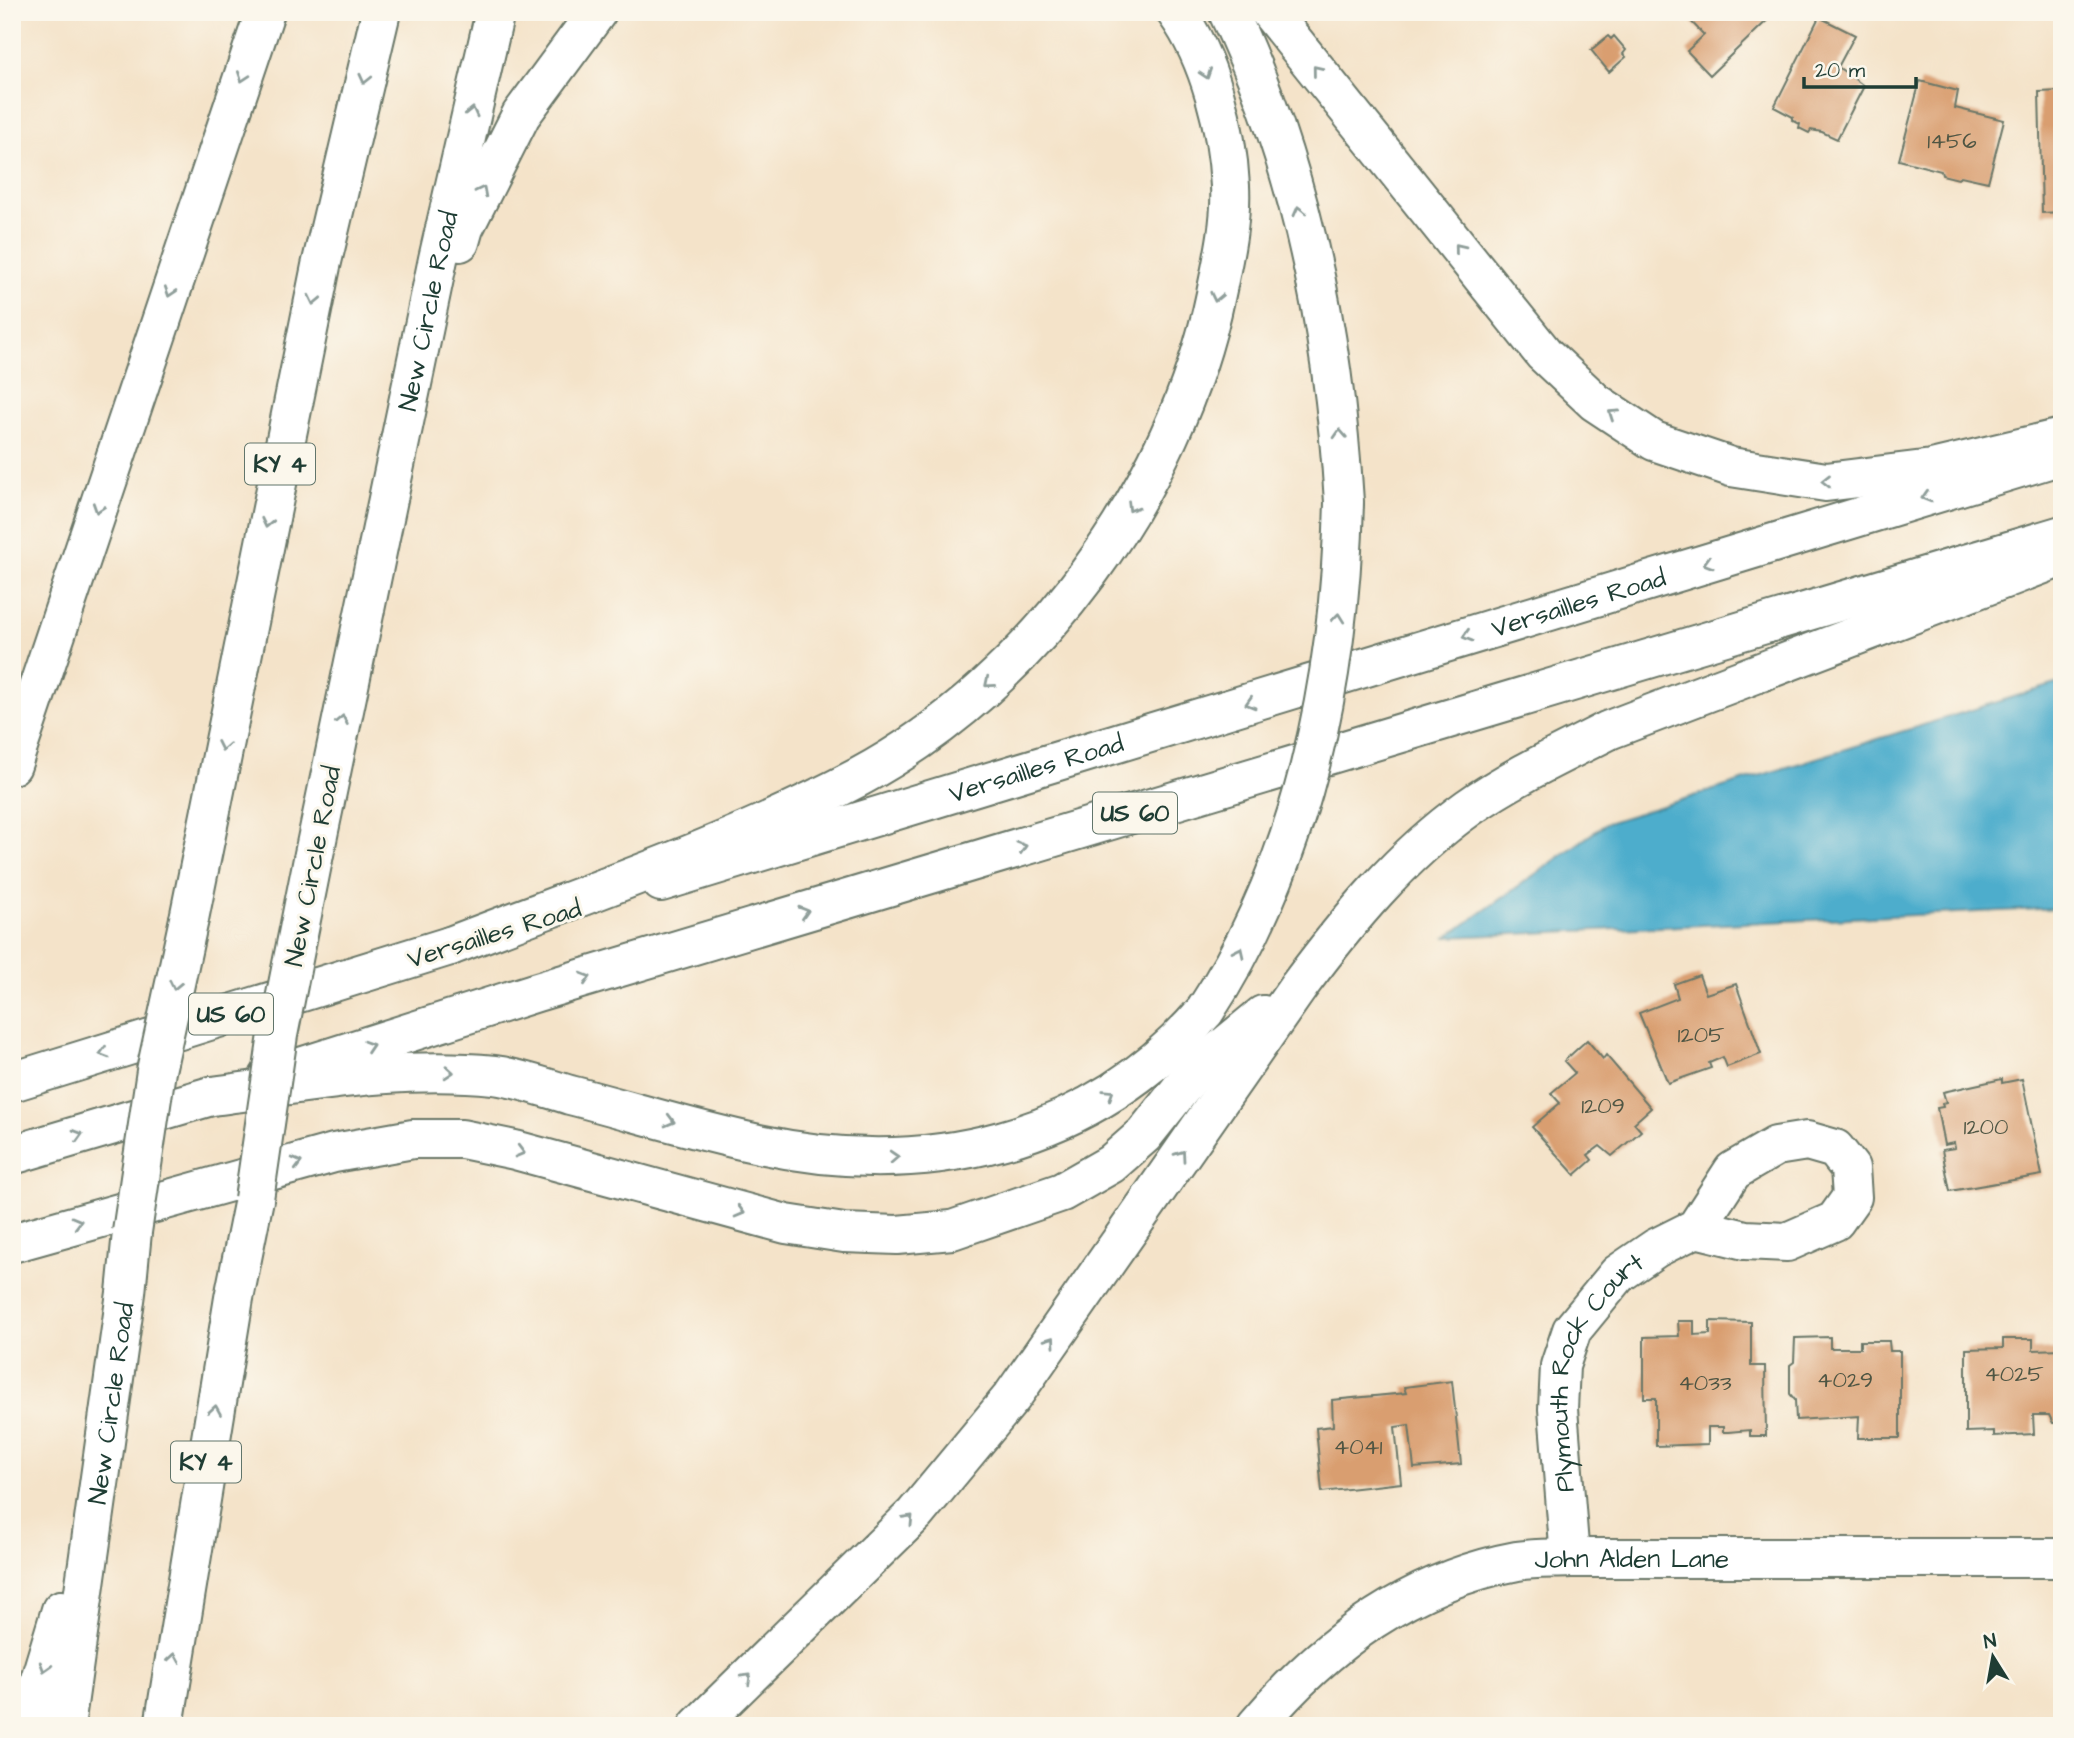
<svg xmlns="http://www.w3.org/2000/svg" width="2074" height="1738" viewBox="0 0 2074 1738" font-family="'Architects Daughter',sans-serif">
<style>
.water{fill:#4dadcc;stroke:#367580;stroke-width:2}
.building{fill:#d99e70}
.lines{fill:none;stroke-linecap:round;stroke-linejoin:round}
.minor-casing{stroke:#6a7768;stroke-width:42}
.primary-casing{stroke:#6a7768;stroke-width:42}
.trunk-casing{stroke:#6a7768;stroke-width:42}
.motorway-casing{stroke:#6a7768;stroke-width:42}
.minor{stroke:#fff;stroke-width:38}
.primary{stroke:#fff;stroke-width:38}
.trunk{stroke:#fff;stroke-width:38}
.motorway{stroke:#fff;stroke-width:38}
.motorway-bridge-casing{stroke:#6a7768;stroke-width:42;stroke-linecap:butt}
.motorway-bridge{stroke:#fff;stroke-width:38}
.oneway{stroke:#8f9e9a}
.labels{text-anchor:middle;stroke-width:6;stroke-linejoin:round;paint-order:stroke}
.number-label{font-size:23px;fill:#4e5543}
.shield{fill:#fbf7ec;stroke:#61756b;stroke-width:2}
.shield-label{font-size:24px;font-weight:bold;fill:#1f3d34}
.street-label{font-size:26px;fill:#1f3d34;stroke:#fbf7ec}
</style>
<rect width="100%" height="100%" fill="#fbf7ec"/>
<filter id="ink" filterUnits="userSpaceOnUse"><feTurbulence type="fractalNoise" baseFrequency=".0143" numOctaves="2"/><feDisplacementMap in="SourceGraphic" scale="14" xChannelSelector="R" yChannelSelector="G"/><feConvolveMatrix kernelMatrix="1 2 1 2 8 2 1 2 1" color-interpolation-filters="sRGB"/></filter>
<filter id="wash" filterUnits="userSpaceOnUse"><feTurbulence type="fractalNoise" baseFrequency=".00686" numOctaves="4" result="noise"/><feDisplacementMap in="SourceGraphic" scale="28" xChannelSelector="R" yChannelSelector="G"/><feGaussianBlur stdDeviation="1.57" result="paint"/><feColorMatrix in="noise" values="0 0 0 0 0 0 0 0 0 0 0 0 0 0 0 0 0 1.4 0 .05"/><feComposite in="paint" operator="in"/></filter>
<g filter="url(#wash)">
<rect width="100%" height="100%" fill="#f4e3c9"/>
<path class="water" d="M2062,682V908L1447,937L1607,823Z"/>
<g id="blocks">
<g class="building">
<path d="M1682,12H1776L1710,75L1687,51L1704,35Z"/>
<path d="M1819,17L1855,35L1838,67L1864,86L1837,139L1822,132L1811,130L1809,133L1799,128L1800,124L1792,120L1793,117L1774,107Z"/>
<path d="M1608,36L1611,39L1614,36L1626,50L1623,54L1626,57L1609,72L1591,50Z"/>
<path d="M1920,81L1958,91L1955,108L2004,120L1988,182L1961,176L1958,179L1942,175L1941,171L1899,160Z"/>
<path d="M2062,91V212L2042,213L2039,92Z"/>
<path d="M1699,975L1706,994L1736,984L1761,1054L1727,1067L1723,1057L1709,1063L1711,1068L1668,1083L1639,1013L1678,998L1674,984Z"/>
<path d="M1587,1040L1603,1059L1606,1055L1651,1108L1634,1123L1641,1131L1612,1156L1600,1146L1588,1155L1592,1160L1575,1175L1532,1127L1560,1103L1551,1093L1575,1073L1564,1061Z"/>
<path d="M2002,1079V1083L2022,1079L2042,1175L1950,1191L1942,1150L1955,1148L1954,1143L1944,1145L1937,1108L1943,1107L1942,1103L1946,1102L1943,1092Z"/>
<path d="M1678,1321H1694V1335L1710,1334V1321L1751,1322V1366H1765L1766,1436H1750V1430L1728,1432H1723V1427H1708V1444L1656,1446V1398H1644V1337L1679,1336Z"/>
<path d="M1830,1337V1348H1860V1341H1889L1890,1351H1900V1438H1858L1859,1416L1796,1420L1795,1400L1790,1394V1365L1794,1362L1795,1338Z"/>
<path d="M2003,1339H2033V1350L2062,1349V1423H2053L2049,1415H2033L2034,1434L1994,1436V1431L1966,1432V1349L2003,1348Z"/>
<path d="M1452,1381L1461,1464L1414,1468L1409,1425L1395,1427L1401,1483L1322,1492L1316,1428L1333,1426L1332,1400L1406,1393L1404,1387Z"/>
</g>
</g>
</g>
<g filter="url(#ink)">
<use href="#blocks" fill-opacity="0" stroke="#6a7768" stroke-width="2"/>
<g class="lines">
<g class="minor-casing">
<g id="minor">
<path id="s1" d="M1570,1558L1558,1409L1560,1366L1572,1330L1618,1274L1656,1248L1696,1228L1733,1171L1776,1146L1807,1141L1835,1149L1850,1168L1852,1197L1835,1221L1787,1242L1745,1240L1696,1228"/>
<path id="s2" d="M1256,1726C1325,1644 1409,1581 1517,1561C1534,1558 1553,1559 1570,1558H2062"/>
</g>
</g>
<g class="primary-casing">
<g id="primary">
<path id="s3" d="M661,882L2062,455"/>
<path d="M269,1077L537,992L2062,535"/>
</g>
</g>
<g class="trunk-casing">
<g id="trunk">
<path d="M12,1082L450,946"/>
<path d="M12,1155L211,1096"/>
</g>
</g>
<g class="motorway-casing">
<g id="motorway">
<path d="M1228,12C1301,165 1334,335 1344,502"/>
<path d="M1270,12L1544,354L1595,402L1654,441L1731,467L1826,482L1932,469L2062,438"/>
<path d="M460,242L464,228L521,115L597,12"/>
<path d="M12,765L265,12"/>
<path id="s4" d="M313,859L438,259L495,12"/>
<path d="M189,919L321,266L381,12"/>
<path d="M450,946C587,893 729,846 859,777C1035,683 1176,488 1216,294C1223,260 1232,221 1230,186C1227,129 1210,59 1176,12"/>
<path d="M211,1096C305,1084 398,1065 494,1075C519,1078 546,1088 570,1095C633,1111 696,1131 759,1144C926,1180 1092,1143 1205,1011"/>
<path d="M12,1243L334,1153L413,1139H462L515,1150L786,1224L844,1233L897,1235L952,1230L1062,1192L1111,1164L1144,1135L1195,1071L1263,1015"/>
<path d="M26,1726L61,1610"/>
<path id="s5" d="M65,1726L126,1293L132,1232"/>
<path d="M164,1726L234,1298L254,1199"/>
<path d="M698,1726L915,1514L1012,1397L1299,986C1348,920 1401,856 1468,808C1512,777 1562,754 1609,730L2062,557"/>
</g>
</g>
<use href="#minor" class="minor"/>
<use href="#primary" class="primary"/>
<use href="#trunk" class="trunk"/>
<use href="#motorway" class="motorway"/>
<g class="motorway-bridge-casing">
<g id="motorway-bridge">
<path d="M1205,1011C1303,862 1340,678 1344,502"/>
<path d="M254,1199L278,1035L313,859"/>
<path d="M132,1232L156,1071L189,919"/>
</g>
</g>
<use href="#motorway-bridge" class="motorway-bridge"/>
</g>
<defs><path id="oneway-chevron" d="M-2-3.5L2.5 0L-2 3.5" fill="none" stroke-width="1.6" stroke-linecap="round" stroke-linejoin="round" transform="scale(1.75)"/></defs>
<g class="oneway">
<use href="#oneway-chevron" transform="translate(1317 70) rotate(-129)"/>
<use href="#oneway-chevron" transform="translate(1206 74) rotate(71)"/>
<use href="#oneway-chevron" transform="translate(243 77) rotate(109)"/>
<use href="#oneway-chevron" transform="translate(365 79) rotate(103)"/>
<use href="#oneway-chevron" transform="translate(472 112) rotate(-77)"/>
<use href="#oneway-chevron" transform="translate(482 191) rotate(-63)"/>
<use href="#oneway-chevron" transform="translate(1299 211) rotate(-104)"/>
<use href="#oneway-chevron" transform="translate(1459 248) rotate(-129)"/>
<use href="#oneway-chevron" transform="translate(170 292) rotate(108)"/>
<use href="#oneway-chevron" transform="translate(1216 297) rotate(102)"/>
<use href="#oneway-chevron" transform="translate(314 300) rotate(102)"/>
<use href="#oneway-chevron" transform="translate(1613 414) rotate(-146)"/>
<use href="#oneway-chevron" transform="translate(1340 434) rotate(-93)"/>
<use href="#oneway-chevron" transform="translate(1826 481) rotate(-180)"/>
<use href="#oneway-chevron" transform="translate(1926 497) rotate(163)"/>
<use href="#oneway-chevron" transform="translate(1132 507) rotate(121)"/>
<use href="#oneway-chevron" transform="translate(98 508) rotate(108)"/>
<use href="#oneway-chevron" transform="translate(267 523) rotate(102)"/>
<use href="#oneway-chevron" transform="translate(1708 563) rotate(163)"/>
<use href="#oneway-chevron" transform="translate(1338 618) rotate(-84)"/>
<use href="#oneway-chevron" transform="translate(1467 636) rotate(163)"/>
<use href="#oneway-chevron" transform="translate(989 683) rotate(140)"/>
<use href="#oneway-chevron" transform="translate(1250 703) rotate(163)"/>
<use href="#oneway-chevron" transform="translate(342 720) rotate(-79)"/>
<use href="#oneway-chevron" transform="translate(223 746) rotate(101)"/>
<use href="#oneway-chevron" transform="translate(1022 847) rotate(-17)"/>
<use href="#oneway-chevron" transform="translate(804 912) rotate(-17)"/>
<use href="#oneway-chevron" transform="translate(1239 952) rotate(-65)"/>
<use href="#oneway-chevron" transform="translate(586 978) rotate(-17)"/>
<use href="#oneway-chevron" transform="translate(175 985) rotate(102)"/>
<use href="#oneway-chevron" transform="translate(369 1046) rotate(-18)"/>
<use href="#oneway-chevron" transform="translate(104 1053) rotate(163)"/>
<use href="#oneway-chevron" transform="translate(449 1072) rotate(4)"/>
<use href="#oneway-chevron" transform="translate(1109 1094) rotate(-32)"/>
<use href="#oneway-chevron" transform="translate(670 1121) rotate(15)"/>
<use href="#oneway-chevron" transform="translate(78 1135) rotate(-16)"/>
<use href="#oneway-chevron" transform="translate(520 1152) rotate(15)"/>
<use href="#oneway-chevron" transform="translate(1181 1155) rotate(-55)"/>
<use href="#oneway-chevron" transform="translate(894 1157) rotate(-3)"/>
<use href="#oneway-chevron" transform="translate(297 1163) rotate(-15)"/>
<use href="#oneway-chevron" transform="translate(740 1212) rotate(15)"/>
<use href="#oneway-chevron" transform="translate(77 1222) rotate(-15)"/>
<use href="#oneway-chevron" transform="translate(1051 1341) rotate(-55)"/>
<use href="#oneway-chevron" transform="translate(215 1410) rotate(-81)"/>
<use href="#oneway-chevron" transform="translate(909 1519) rotate(-46)"/>
<use href="#oneway-chevron" transform="translate(174 1658) rotate(-81)"/>
<use href="#oneway-chevron" transform="translate(45 1667) rotate(107)"/>
<use href="#oneway-chevron" transform="translate(747 1678) rotate(-44)"/>
</g>
</g>
<g class="labels">
<g class="number-label">
<text x="1952" y="148">1456</text>
<text x="1701" y="1042">1205</text>
<text x="1603" y="1113">1209</text>
<text x="1986" y="1134">1200</text>
<text x="2014" y="1381">4025</text>
<text x="1845" y="1387">4029</text>
<text x="1705" y="1390">4033</text>
<text x="1358" y="1454">4041</text>
</g>
<g class="shield">
<rect x="245" y="443.5" width="70" height="41" rx="5"/>
<rect x="1093" y="792.5" width="84" height="41" rx="5"/>
<rect x="189" y="993.5" width="84" height="41" rx="5"/>
<rect x="171" y="1441.5" width="70" height="41" rx="5"/>
</g>
<g class="shield-label">
<text x="280" y="472">KY 4</text>
<text x="1135" y="821">US 60</text>
<text x="231" y="1022">US 60</text>
<text x="206" y="1470">KY 4</text>
</g>
<g class="street-label">
<text dy="9" stroke="none"><textPath href="#s4" startOffset="560">New Circle Road</textPath></text>
<text dy="9" stroke="none"><textPath href="#s3" startOffset="959">Versailles Road</textPath></text>
<text dy="9" stroke="none"><textPath href="#s3" startOffset="392">Versailles Road</textPath></text>
<text transform="translate(312 866) rotate(-79)" y="9">New Circle Road</text>
<text transform="translate(494 933) rotate(-17)" y="9">Versailles Road</text>
<text dy="9" stroke="none"><textPath href="#s1" startOffset="198">Plymouth Rock Court</textPath></text>
<text dy="9" stroke="none"><textPath href="#s5" startOffset="326">New Circle Road</textPath></text>
<text dy="9" stroke="none"><textPath href="#s2" startOffset="430">John Alden Lane</textPath></text>
</g>
</g>
<rect width="2074" height="1738" fill="none" stroke="#fbf7ec" stroke-width="42"/>
<g transform="translate(1993 1657) rotate(349)" stroke="#fbf7ec" stroke-width="5" paint-order="stroke">
<path d="M0-5L12 26L0 18L-12 26Z" fill="#1f3d34"/>
<text y="-10" font-size="19" font-weight="bold" text-anchor="middle" fill="#1f3d34">N</text>
</g>
<path d="M1804 77v10h112v-10" fill="none" stroke="#1f3d34" stroke-width="3.5"/>
<text x="1815" y="77" font-size="21" fill="#1f3d34" stroke="#fbf7ec" stroke-width="5" paint-order="stroke">20 m</text>
</svg>
